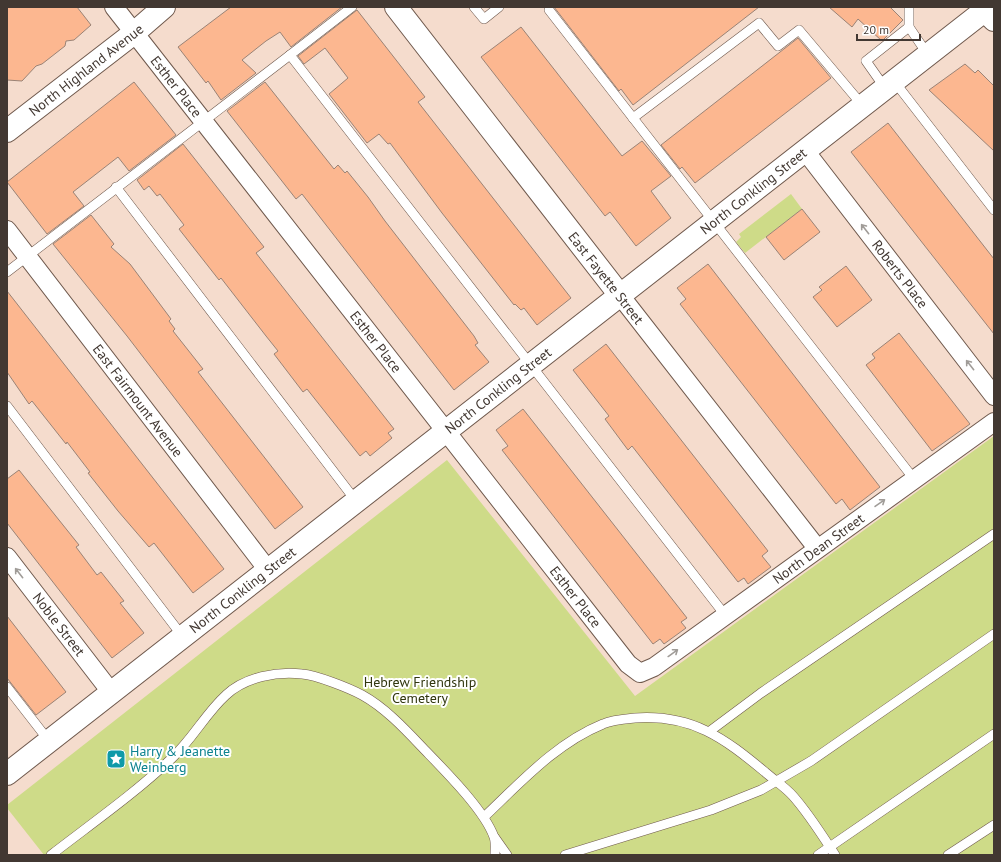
<svg xmlns="http://www.w3.org/2000/svg" width="1001" height="862" viewBox="0 0 1001 862" font-family="'PT Sans',sans-serif">
<style>
.green{fill:#cedb88}
.building{fill:#fcb790;stroke:#9a8376}
.lines{fill:none;stroke-linecap:round;stroke-linejoin:round}
.lane-casing{stroke:#6f594d;stroke-width:10}
.street-casing{stroke:#6f594d;stroke-width:20}
.secondary-casing{stroke:#6f594d;stroke-width:24}
.primary-casing{stroke:#6f594d;stroke-width:24}
.lane{stroke:#fff;stroke-width:9}
.street{stroke:#fff;stroke-width:18}
.secondary{stroke:#fff;stroke-width:22}
.primary{stroke:#fff;stroke-width:22}
.oneway{stroke:#a09c98}
.labels{text-anchor:middle;stroke-width:4;stroke-linejoin:round;paint-order:stroke}
.street-label{font-size:14px;fill:#423832;stroke:#fff}
.park-label{font-size:14px;fill:#31360f;stroke:#fff}
.culture-label{font-size:14px;fill:#0d838f;stroke:#fff;text-anchor:start}
</style>
<rect width="100%" height="100%" fill="#f5dccd"/>
<g class="green">
<path d="M791,194L802,209L745,253L736,242L741,237L739,234Z"/>
<path d="M994,436V855H44L7,808V805L447,460L635,696Z"/>
</g>
<g class="building">
<path d="M7,7H77L91,25L74,40L66,41L65,46L42,64L36,66L22,81L7,80Z"/>
<path d="M231,7H342L291,47L280,32L266,41L242,60L256,73L221,100L208,81L206,83L178,47Z"/>
<path d="M554,7H759L633,105L621,89L619,91Z"/>
<path d="M829,7H890L903,20L882,41L858,19L852,27Z"/>
<path d="M357,10L425,97L418,102L571,298L537,325L524,308L521,310L515,304L514,305L442,213L390,143L388,144L379,134L367,143L329,94L348,78L325,48L304,64L298,56Z"/>
<path d="M521,27L622,156L642,141L671,176L651,191L671,218L636,246L610,212L605,216L481,57Z"/>
<path d="M798,38L831,78L695,183L682,167L680,169L661,145Z"/>
<path d="M965,64L975,73L978,70L994,86V151L929,90Z"/>
<path d="M134,82L176,135L129,171L118,157L73,192L84,206L47,234L7,182Z"/>
<path d="M265,82L334,169L338,165L345,173L347,171L368,197L385,221L474,336L478,343L475,345L489,362L454,390L302,194L296,199L227,111Z"/>
<path d="M888,123L994,259V334L851,152Z"/>
<path d="M183,144L264,247L256,253L394,429L388,433L392,438L370,456L366,451L360,456L307,389L303,392L274,354L278,351L266,336L221,278L219,280L179,229L184,225L160,194L157,196L149,186L144,190L137,180Z"/>
<path d="M802,209L820,232L784,260L766,237Z"/>
<path d="M91,215L114,244L111,247L130,264L171,319L169,321L175,329L173,331L203,369L198,372L303,507L275,529L127,336L53,244Z"/>
<path d="M708,264L880,487L850,510L842,499L836,504L680,304L686,299L677,288Z"/>
<path d="M846,266L872,300L837,327L813,297L822,290L819,287Z"/>
<path d="M7,291L224,569L193,593L154,543L149,547L118,511L88,473L90,472L67,442L66,444L32,401L29,404L7,372Z"/>
<path d="M899,333L970,424L932,451L866,365L875,358L872,354Z"/>
<path d="M606,344L768,551L762,556L771,567L748,584L744,578L738,582L632,446L628,450L605,419L609,416L573,370Z"/>
<path d="M523,409L687,618L681,622L686,628L664,644L660,639L653,644L502,450L508,446L496,430Z"/>
<path d="M19,470L79,545L76,547L97,575L101,572L124,601L120,603L144,633L112,658L7,523V479Z"/>
<path d="M7,616L66,692L36,715L7,678Z"/>
</g>
<g class="lines">
<g class="lane-casing">
<g id="lane">
<path d="M352,7L290,55L725,615"/>
<path d="M474,7L484,19L499,7"/>
<path d="M909,7V27L928,55"/>
<path d="M549,10L914,479"/>
<path d="M894,81L994,210"/>
<path d="M885,88L866,61L909,27"/>
<path d="M633,118L759,23L778,46L799,30L863,106"/>
<path d="M116,187L356,501"/>
<path d="M7,272L290,55"/>
<path d="M7,406L183,637"/>
<path d="M7,687L49,741"/>
<path d="M710,731L761,693L994,534"/>
<path d="M484,817C520,783 556,743 603,724C612,720 625,719 635,718C692,714 724,738 765,772C774,780 785,787 793,796C809,814 822,835 835,855"/>
<path d="M495,838L507,855"/>
<path d="M51,855C91,824 134,794 171,759C193,739 205,714 226,695C245,677 277,671 302,674C316,675 349,688 362,695C384,707 404,728 421,746C442,768 484,809 494,837C496,842 495,850 495,855"/>
<path d="M565,855L711,810L761,790L811,761L994,634"/>
<path d="M818,855L994,734"/>
<path d="M948,855L994,825"/>
</g>
</g>
<g class="street-casing">
<g id="street">
<path id="s1" d="M114,7L628,664L640,673L654,667L994,422"/>
<path id="s2" d="M806,152L994,396"/>
<path id="s3" d="M7,230L268,570"/>
<path d="M619,294L817,548"/>
<path id="s4" d="M7,557L111,692"/>
</g>
</g>
<g class="secondary-casing">
<g id="secondary">
<path d="M396,7L619,294"/>
<path id="s5" d="M7,774L984,11"/>
</g>
</g>
<g class="primary-casing">
<g id="primary">
<path d="M981,7L994,20"/>
<path id="s6" d="M7,131L134,33L164,7"/>
</g>
</g>
<use href="#lane" class="lane"/>
<use href="#street" class="street"/>
<use href="#secondary" class="secondary"/>
<use href="#primary" class="primary"/>
</g>
<defs><path id="oneway-shaft" d="M-6 0H5M1.5-3L5.5 0L1.5 3" fill="none" stroke-width="1.6" stroke-linecap="round" stroke-linejoin="round"/></defs>
<g class="oneway">
<use href="#oneway-shaft" transform="translate(865 229) rotate(-128)"/>
<use href="#oneway-shaft" transform="translate(970 365) rotate(-128)"/>
<use href="#oneway-shaft" transform="translate(880 503) rotate(-35)"/>
<use href="#oneway-shaft" transform="translate(19 573) rotate(-128)"/>
<use href="#oneway-shaft" transform="translate(673 653) rotate(-36)"/>
</g>
<defs>
<g id="sight-square" transform="scale(1)"><rect x="-9" y="-9" width="18" height="18" rx="4" fill="#0f9aa8" stroke="#fff"/><path d="M0-6L1.8-2.2L6-1.7L2.9 1.2L3.7 5.4L0 3.3L-3.7 5.4L-2.9 1.2L-6-1.7L-1.8-2.2Z" fill="#fff"/></g>
</defs>
<g fill-rule="evenodd">
<use href="#sight-square" x="116" y="759"/>
</g>
<g class="labels">
<g class="street-label">
<text dy="5" stroke="none"><textPath href="#s6" startOffset="100">North Highland Avenue</textPath></text>
<text dy="5" stroke="none"><textPath href="#s1" startOffset="101">Esther Place</textPath></text>
<text dy="5" stroke="none"><textPath href="#s5" startOffset="947">North Conkling Street</textPath></text>
<text dy="5" stroke="none"><textPath href="#s2" startOffset="154">Roberts Place</textPath></text>
<text transform="translate(606 278) rotate(52)" y="5">East Fayette Street</text>
<text dy="5" stroke="none"><textPath href="#s1" startOffset="425">Esther Place</textPath></text>
<text dy="5" stroke="none"><textPath href="#s5" startOffset="623">North Conkling Street</textPath></text>
<text dy="5" stroke="none"><textPath href="#s3" startOffset="215">East Fairmount Avenue</textPath></text>
<text dy="5" stroke="none"><textPath href="#s1" startOffset="1067">North Dean Street</textPath></text>
<text dy="5" stroke="none"><textPath href="#s5" startOffset="299">North Conkling Street</textPath></text>
<text dy="5" stroke="none"><textPath href="#s1" startOffset="749">Esther Place</textPath></text>
<text dy="5" stroke="none"><textPath href="#s4" startOffset="85">Noble Street</textPath></text>
</g>
<g class="park-label">
<text x="420" y="687">Hebrew Friendship<tspan x="420" dy="16">Cemetery</tspan></text>
</g>
<g class="culture-label">
<text x="130" y="756">Harry &amp; Jeanette<tspan x="130" dy="16">Weinberg</tspan></text>
</g>
</g>
<rect width="1001" height="862" fill="none" stroke="#423832" stroke-width="16"/>
<path d="M857 34v6h63v-6" fill="none" stroke="#423832" stroke-width="2"/>
<text x="863" y="34" font-size="12" fill="#423832" stroke="#ffffff" stroke-width="3" paint-order="stroke">20 m</text>
</svg>
